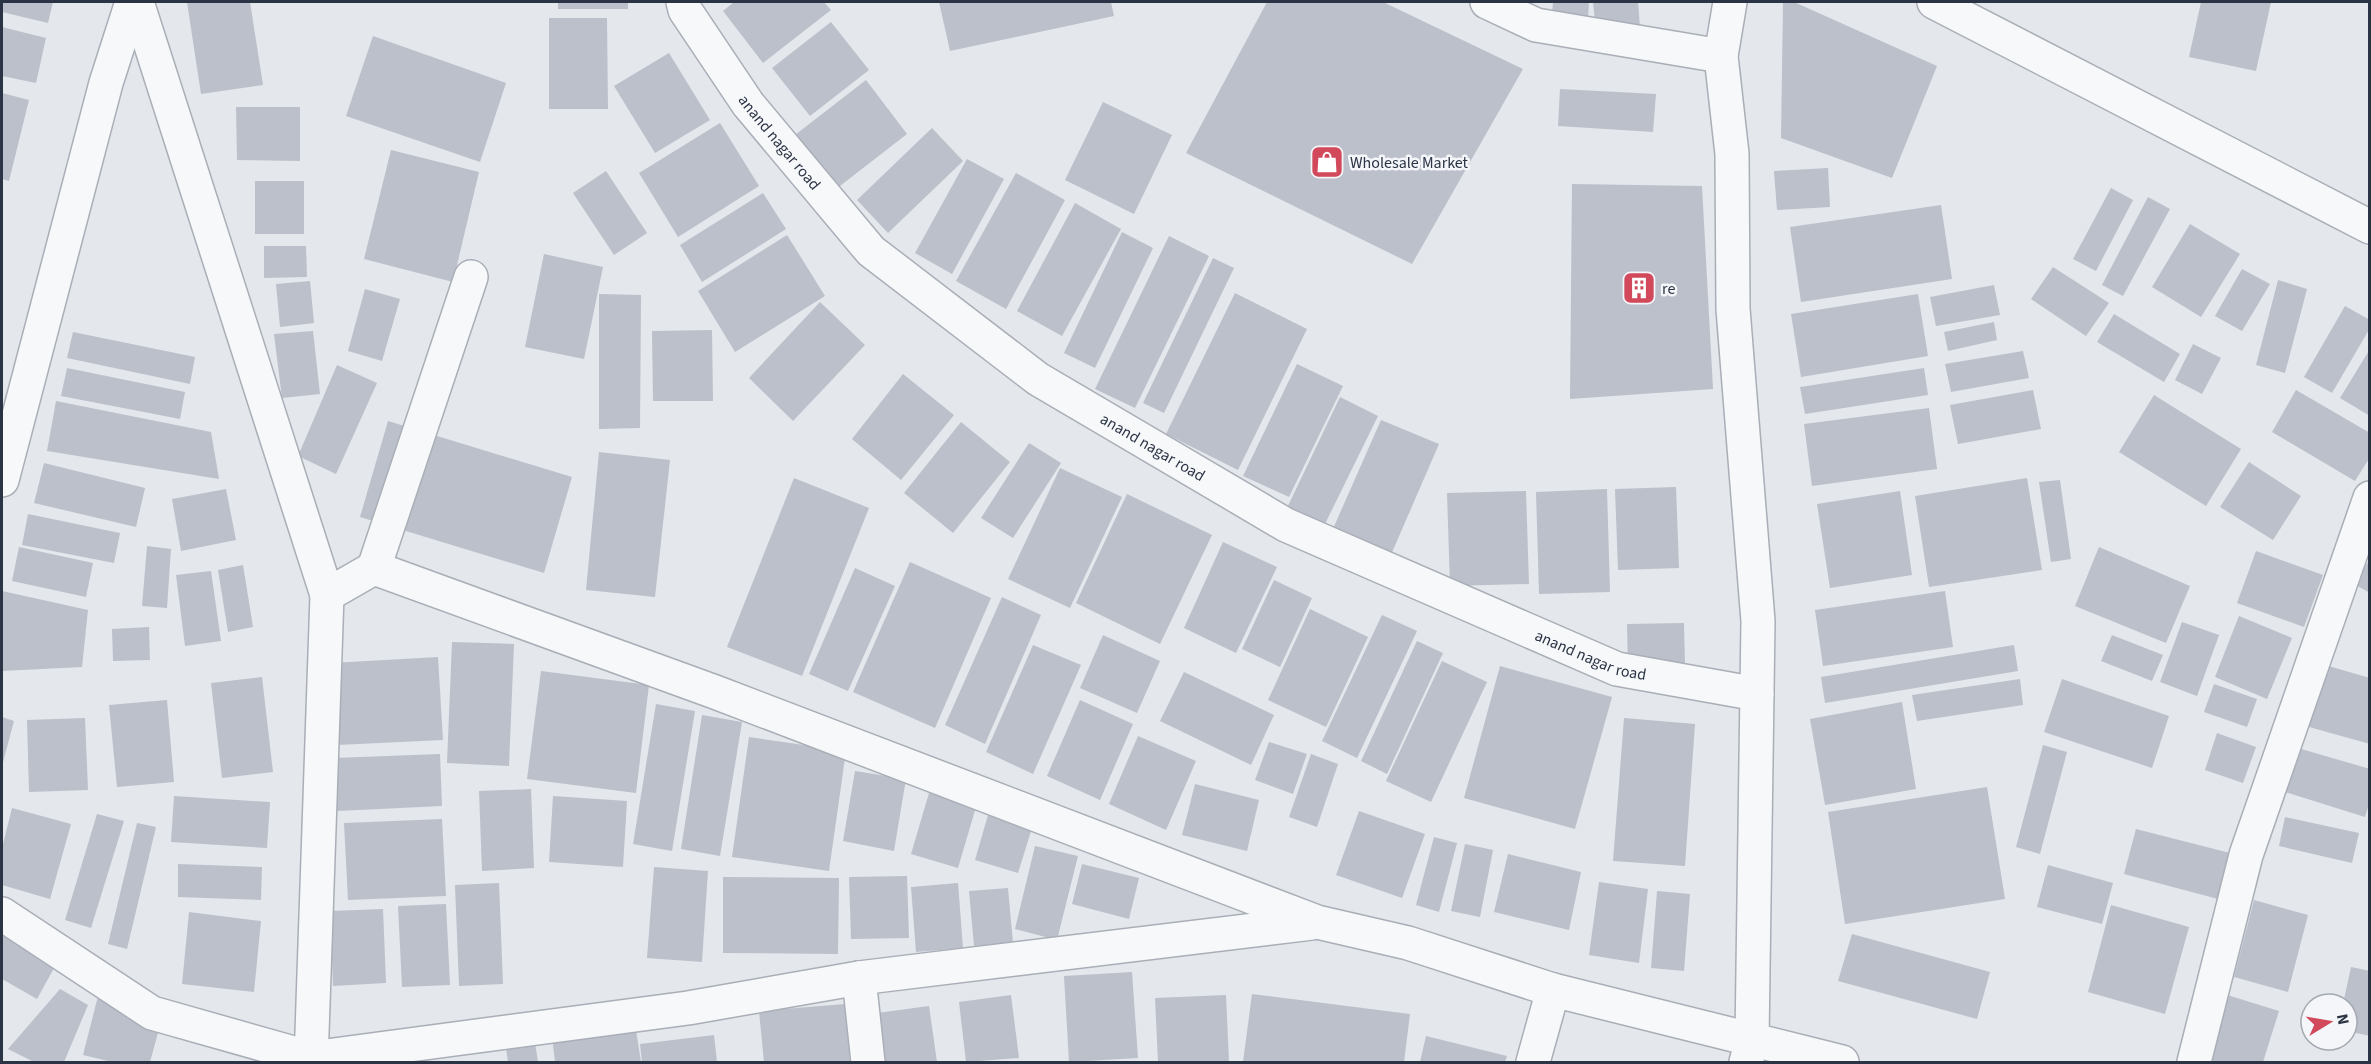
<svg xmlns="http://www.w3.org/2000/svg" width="2371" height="1064" viewBox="0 0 2371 1064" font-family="'Source Sans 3',sans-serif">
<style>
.building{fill:#bbc0ca}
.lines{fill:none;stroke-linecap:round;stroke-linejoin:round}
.minor-casing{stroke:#a9aeb7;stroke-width:36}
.minor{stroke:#f7f8fa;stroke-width:33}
.labels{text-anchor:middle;stroke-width:5;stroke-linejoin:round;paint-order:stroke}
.street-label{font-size:16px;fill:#2b3445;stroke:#f4f6f9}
.poi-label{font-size:16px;fill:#2b3445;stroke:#f4f6f9;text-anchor:start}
</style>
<rect width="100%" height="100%" fill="#e4e7ec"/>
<g class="building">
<path d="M2,2H53L48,23L2,12Z"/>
<path d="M187,2H250L263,85L201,94Z"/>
<rect x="558" y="2" width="70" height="7"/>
<path d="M734,2H824L831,10L763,63L723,11Z"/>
<path d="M939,2H1111L1114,16L950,51Z"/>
<path d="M1267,2H1383L1523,69L1412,264L1186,153Z"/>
<path d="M1553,2H1589L1588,18L1552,15Z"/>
<path d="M1593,2H1638L1640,27L1596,31Z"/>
<path d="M1783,2H1794L1937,66L1892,178L1781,138Z"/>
<path d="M2201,2H2271L2256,71L2189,57Z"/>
<path d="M549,18H607L608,109H549Z"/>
<path d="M831,22L869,70L810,116L772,68Z"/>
<path d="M2,27L46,38L36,83L2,76Z"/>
<path d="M373,36L506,83L480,162L346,116Z"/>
<path d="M669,53L710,120L655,153L614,86Z"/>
<path d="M866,80L907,134L836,189L795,135Z"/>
<path d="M1560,89L1656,94L1653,132L1558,126Z"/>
<path d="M2,93L29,100L9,181L2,179Z"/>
<path d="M1103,102L1172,135L1134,214L1065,180Z"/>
<path d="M236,107H300V161L237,160Z"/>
<path d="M720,123L759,186L678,237L639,173Z"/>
<path d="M932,128L963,161L888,233L857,200Z"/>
<path d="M391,150L479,172L453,282L364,259Z"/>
<path d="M967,159L1004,179L952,274L915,253Z"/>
<path d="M1828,168L1830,207L1777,210L1774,171Z"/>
<path d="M606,171L647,233L614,255L573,193Z"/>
<path d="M1016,173L1065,200L1006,309L956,281Z"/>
<rect x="255" y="181" width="49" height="53"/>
<path d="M1572,184L1702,186L1713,389L1570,399Z"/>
<path d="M2111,188L2133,200L2096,271L2073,259Z"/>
<path d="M763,193L786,229L702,282L680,245Z"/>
<path d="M2148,197L2170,209L2123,296L2102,285Z"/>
<path d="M1075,203L1121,229L1062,336L1017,311Z"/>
<path d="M1941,205L1952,279L1801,302L1790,227Z"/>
<path d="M2190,224L2240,254L2201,317L2152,287Z"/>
<path d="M1122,232L1153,248L1095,368L1064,353Z"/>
<path d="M787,235L825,296L735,352L698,291Z"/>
<path d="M1169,236L1209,256L1135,408L1095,389Z"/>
<path d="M264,246H306L307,277L264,278Z"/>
<path d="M544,254L603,267L584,359L525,347Z"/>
<path d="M1213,258L1234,268L1164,413L1143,403Z"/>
<path d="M2053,267L2109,303L2086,336L2031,299Z"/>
<path d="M2242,269L2270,284L2242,331L2215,316Z"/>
<path d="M2278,280L2307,289L2285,373L2256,365Z"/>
<path d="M310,281L314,323L280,327L276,284Z"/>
<path d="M1994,285L2000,315L1936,326L1930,297Z"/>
<path d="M365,289L400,299L382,361L348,351Z"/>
<path d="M1235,293L1307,329L1238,470L1166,434Z"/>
<path d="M599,294L641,295L640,428L599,429Z"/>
<path d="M1918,294L1928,356L1801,377L1791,314Z"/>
<path d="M820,302L865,345L793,421L749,378Z"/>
<path d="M2345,306L2370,320V328L2332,393L2304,377Z"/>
<path d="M2114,314L2180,354L2164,382L2097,342Z"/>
<path d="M1994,322L1997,340L1948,351L1944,332Z"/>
<path d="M712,330L713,401H653L652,331Z"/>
<path d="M313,331L320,394L282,398L274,334Z"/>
<path d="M73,332L195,357L190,384L67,358Z"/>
<path d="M2193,344L2221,358L2202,394L2175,380Z"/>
<path d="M2370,349V416L2340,398Z"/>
<path d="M2023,351L2029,378L1951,392L1945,364Z"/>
<path d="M1297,364L1343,386L1289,497L1243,476Z"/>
<path d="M337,365L377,383L336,474L298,456Z"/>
<path d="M67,368L185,392L180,419L61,396Z"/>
<path d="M1924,368L1928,395L1805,414L1800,387Z"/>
<path d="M903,374L954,415L901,480L852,439Z"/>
<path d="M2033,390L2041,429L1958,444L1950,405Z"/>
<path d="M2296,390L2370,433V457L2355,481L2272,432Z"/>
<path d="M2154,395L2241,449L2206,506L2119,452Z"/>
<path d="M1340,397L1378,416L1323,528L1286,510Z"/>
<path d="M56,401L211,432L219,479L47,451Z"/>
<path d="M1929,408L1937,469L1812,486L1804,424Z"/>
<path d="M1381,420L1439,444L1390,557L1332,531Z"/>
<path d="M388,421L572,477L544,573L360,517Z"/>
<path d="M961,422L1010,462L953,533L904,493Z"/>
<path d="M1029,443L1061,463L1013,538L981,518Z"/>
<path d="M599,452L670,460L655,597L586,590Z"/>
<path d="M2249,462L2301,496L2273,540L2220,507Z"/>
<path d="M44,463L145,488L136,527L34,503Z"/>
<path d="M1060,468L1122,497L1070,608L1008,579Z"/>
<path d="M794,478L869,508L802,676L727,647Z"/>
<path d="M2027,478L2042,570L1929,587L1915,496Z"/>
<path d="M2060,480L2071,559L2051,562L2039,482Z"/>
<path d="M1676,487L1679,568L1618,570L1615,489Z"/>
<path d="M226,489L236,540L181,551L172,499Z"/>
<path d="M1607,489L1610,592L1539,594L1536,492Z"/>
<path d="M1526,491L1529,584L1450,586L1447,493Z"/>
<path d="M1900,491L1912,575L1830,588L1817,504Z"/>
<path d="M1127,494L1212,535L1160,644L1076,603Z"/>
<path d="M28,514L120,533L114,563L22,545Z"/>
<path d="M1223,542L1277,567L1236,653L1184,628Z"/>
<path d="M147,546L171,549L167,608L142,606Z"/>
<path d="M19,547L93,563L86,597L12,581Z"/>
<path d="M2099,547L2190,586L2166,643L2075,606Z"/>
<path d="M2256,551L2323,575L2304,627L2237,603Z"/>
<path d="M2370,559V593L2354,584Z"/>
<path d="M910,562L991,598L935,728L853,692Z"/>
<path d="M243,565L253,627L228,632L218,570Z"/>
<path d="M855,568L895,586L848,691L809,674Z"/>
<path d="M211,571L221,641L185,646L176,575Z"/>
<path d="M1274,580L1312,598L1280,667L1242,649Z"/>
<path d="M2,591L88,610L82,667L2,671Z"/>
<path d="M1945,591L1953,647L1823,666L1815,610Z"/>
<path d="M1002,597L1041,615L985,744L945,725Z"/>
<path d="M1310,609L1368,637L1326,727L1268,700Z"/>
<path d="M1382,615L1417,631L1357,758L1322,741Z"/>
<path d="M2239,616L2292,638L2267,699L2215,677Z"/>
<path d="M2182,622L2219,635L2197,696L2160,682Z"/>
<path d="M1684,623L1685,665L1628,666L1627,624Z"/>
<path d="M149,627L150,660L113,661L112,629Z"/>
<path d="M1103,635L1160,661L1137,713L1080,688Z"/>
<path d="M2112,635L2163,655L2152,681L2101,661Z"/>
<path d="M1417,641L1443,653L1387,774L1361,761Z"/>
<path d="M452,642L514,644L509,766L447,763Z"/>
<path d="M1033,645L1081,665L1033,774L986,752Z"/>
<path d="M2014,645L2018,671L1825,703L1821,677Z"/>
<path d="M438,657L443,740L337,745L332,663Z"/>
<path d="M1442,661L1487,682L1431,802L1386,781Z"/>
<path d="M2325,665L2370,678V744L2309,727Z"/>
<path d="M1500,666L1612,697L1575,829L1464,798Z"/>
<path d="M541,671L649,685L636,793L527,779Z"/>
<path d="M1184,672L1274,715L1251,765L1160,721Z"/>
<path d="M262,677L273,772L222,778L211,683Z"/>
<path d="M2020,679L2023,705L1917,721L1912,695Z"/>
<path d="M2062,679L2169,716L2152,768L2044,732Z"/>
<path d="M2214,684L2257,699L2247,727L2204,712Z"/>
<path d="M167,700L174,782L117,787L109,705Z"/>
<path d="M1080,700L1133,724L1100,800L1047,776Z"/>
<path d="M1902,702L1916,789L1825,805L1810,719Z"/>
<path d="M656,704L695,711L672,851L633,844Z"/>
<path d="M702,715L742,722L720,856L681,849Z"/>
<path d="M2,717L14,721L2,766Z"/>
<path d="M85,718L88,790L29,792L27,720Z"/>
<path d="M1624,718L1695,724L1685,866L1613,861Z"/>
<path d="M2217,733L2256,747L2243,783L2205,770Z"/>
<path d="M1138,736L1196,761L1166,830L1109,804Z"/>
<path d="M749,737L846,751L829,871L732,857Z"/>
<path d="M1269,742L1307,754L1293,794L1255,780Z"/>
<path d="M2043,745L2067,752L2040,854L2016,847Z"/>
<path d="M2298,748L2370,769V801L2365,817L2285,792Z"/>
<path d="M440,754L442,806L337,811L334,758Z"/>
<path d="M1311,754L1338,764L1317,827L1289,817Z"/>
<path d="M855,771L906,779L894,851L843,841Z"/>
<path d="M1195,784L1259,800L1247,851L1182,835Z"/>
<path d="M1987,787L2005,899L1845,924L1828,812Z"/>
<path d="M531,789L534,868L482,871L479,791Z"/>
<path d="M929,793L976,807L958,868L911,854Z"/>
<path d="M174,796L270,802L267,848L171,842Z"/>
<path d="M553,796L627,801L623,867L549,862Z"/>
<path d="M12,808L71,824L50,899L2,885V848Z"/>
<path d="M1359,811L1425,834L1402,898L1336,875Z"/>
<path d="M97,814L124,821L91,928L65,920Z"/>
<path d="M988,815L1032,828L1018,873L975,860Z"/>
<path d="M2285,817L2359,833L2352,863L2279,846Z"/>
<path d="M442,819L446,896L348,900L344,823Z"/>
<path d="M137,823L156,827L127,949L108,944Z"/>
<path d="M2136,829L2230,853L2218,899L2124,874Z"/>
<path d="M1434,837L1457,843L1439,912L1416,905Z"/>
<path d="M1465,844L1493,850L1480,917L1451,911Z"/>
<path d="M1035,846L1078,856L1057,940L1015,929Z"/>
<path d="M1508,854L1581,872L1569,930L1494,912Z"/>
<path d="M178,864L262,867L261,900L178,897Z"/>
<path d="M1082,864L1139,878L1129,919L1072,904Z"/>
<path d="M2048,865L2113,883L2102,924L2037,907Z"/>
<path d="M654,867L708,871L702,962L647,958Z"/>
<path d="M907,876L909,938L851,939L849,877Z"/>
<path d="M723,877L839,878L838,954L723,953Z"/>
<path d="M1599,882L1648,889L1639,963L1589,955Z"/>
<path d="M499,883L503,984L459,986L455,885Z"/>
<path d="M958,883L963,948L916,952L911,887Z"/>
<path d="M1008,888L1013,943L974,946L969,891Z"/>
<path d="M1657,891L1690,894L1684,971L1651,968Z"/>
<path d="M2254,900L2308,915L2288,992L2234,977Z"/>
<path d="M446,904L450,985L402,987L398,906Z"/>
<path d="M2111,905L2189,927L2165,1014L2088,992Z"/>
<path d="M383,909L386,983L333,986L330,911Z"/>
<path d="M189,912L261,921L254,992L182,984Z"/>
<path d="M2,927L59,959L37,999L2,979Z"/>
<path d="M1852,934L1990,972L1977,1019L1838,981Z"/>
<path d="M2351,967L2370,971V1036L2347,1031V1004H2343Z"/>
<path d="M1132,972L1138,1058L1069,1062L1064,976Z"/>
<path d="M60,989L88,1005L64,1062H34L8,1049Z"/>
<path d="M1252,994L1410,1014L1404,1062H1243Z"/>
<path d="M2224,994L2279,1011L2263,1062H2204Z"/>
<path d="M1011,995L1019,1058L966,1062L959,1002Z"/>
<path d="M1226,995L1229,1062H1158L1155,998Z"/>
<path d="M98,996L159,1029L150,1062H112L83,1055Z"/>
<path d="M845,1004L850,1062H764L759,1011Z"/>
<path d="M929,1006L937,1062H884L877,1013Z"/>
<path d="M635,1024L641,1062H555L552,1036Z"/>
<path d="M714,1035L717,1062H642L640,1044Z"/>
<path d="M1426,1036L1507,1056L1505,1062H1420Z"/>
<path d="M535,1043L538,1062H508L506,1048Z"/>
</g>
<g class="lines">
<g class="minor-casing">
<g id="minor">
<path d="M137,2L327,595L374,568L715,692L1317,922L1408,943L1553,990L1842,1062"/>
<path id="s1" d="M683,2L685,10L748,104L871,251L1038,379L1286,525L1617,669L1757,694"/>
<path d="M1487,2L1536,25L1721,56"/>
<path d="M1730,2L1721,56L1732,154L1733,309L1758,621L1752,1040L1746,1062"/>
<path d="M1934,2L2370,227"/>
<path d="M2,480L106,83L132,2"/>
<path d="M374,568L471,277"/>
<path d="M2,914L152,1013L311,1058L688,1008L859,978L1312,923"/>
<path d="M859,978L868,1062"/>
<path d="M311,1062L327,595"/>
<path d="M1533,1062L1553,990"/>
<path d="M2194,1062L2246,855L2370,498"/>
</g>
</g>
<use href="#minor" class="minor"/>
</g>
<defs>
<g id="shop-square" transform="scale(1.725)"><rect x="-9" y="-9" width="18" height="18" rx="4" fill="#d1495b" stroke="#f4f6f9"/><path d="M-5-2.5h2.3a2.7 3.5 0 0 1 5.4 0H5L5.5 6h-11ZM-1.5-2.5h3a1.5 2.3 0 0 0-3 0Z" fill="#fff"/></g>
<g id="building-square" transform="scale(1.725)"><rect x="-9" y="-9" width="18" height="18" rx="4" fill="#d1495b" stroke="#f4f6f9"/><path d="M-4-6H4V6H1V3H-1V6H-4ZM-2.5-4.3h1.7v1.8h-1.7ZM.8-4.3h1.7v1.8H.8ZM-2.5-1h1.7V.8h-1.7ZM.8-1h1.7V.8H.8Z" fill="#fff"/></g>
</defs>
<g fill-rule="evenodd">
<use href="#shop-square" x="1327" y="162"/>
<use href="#building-square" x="1639" y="288"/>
</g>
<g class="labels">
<g class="street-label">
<text dy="6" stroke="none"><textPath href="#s1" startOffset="171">anand nagar road</textPath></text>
<text dy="6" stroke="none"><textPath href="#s1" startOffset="657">anand nagar road</textPath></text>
<text dy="6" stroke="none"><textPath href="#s1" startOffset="1143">anand nagar road</textPath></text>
</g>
<g class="poi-label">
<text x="1350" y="168">Wholesale Market</text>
<text x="1662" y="294">re</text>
</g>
</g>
<rect width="2371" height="1064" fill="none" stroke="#2b3445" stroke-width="6"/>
<g transform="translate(2329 1022) rotate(79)"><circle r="28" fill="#f4f6f9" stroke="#a4a8b1" stroke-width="1.5"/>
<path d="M0-4.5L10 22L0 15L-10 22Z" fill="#d1495b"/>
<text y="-9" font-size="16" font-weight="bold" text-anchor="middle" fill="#2b3445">N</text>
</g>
</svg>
